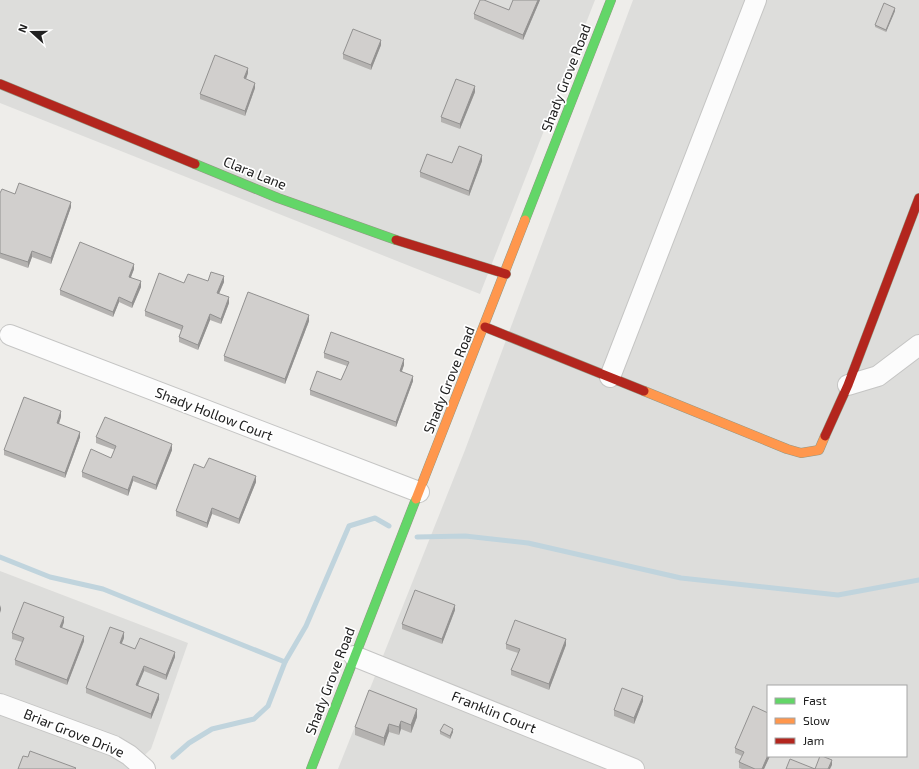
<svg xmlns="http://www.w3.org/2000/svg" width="919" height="769" viewBox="0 0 919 769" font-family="'Exo 2',sans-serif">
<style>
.residential{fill:#dddddb;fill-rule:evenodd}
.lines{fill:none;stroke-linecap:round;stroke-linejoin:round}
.stream{stroke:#c0d4dd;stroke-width:5}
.street-casing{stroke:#c5c5c4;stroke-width:22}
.fast-casing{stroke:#939783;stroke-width:10}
.slow-casing{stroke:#939783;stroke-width:10}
.jam-casing{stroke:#939783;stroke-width:10}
.street{stroke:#fcfcfc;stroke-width:20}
.fast{stroke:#63d668;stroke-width:9}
.slow{stroke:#ff974d;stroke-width:9}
.jam{stroke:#b3261e;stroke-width:9}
.wall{fill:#b4b2b0}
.shaded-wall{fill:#929190}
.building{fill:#d1cfcd;stroke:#929190}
.labels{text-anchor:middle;stroke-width:3.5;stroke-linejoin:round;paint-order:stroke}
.street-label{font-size:14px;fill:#202020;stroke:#fff}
</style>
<rect width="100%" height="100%" fill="#eeedea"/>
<g class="residential">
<path d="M0,0H595L480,294L0,103Z"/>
<path d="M633,0H919V769H338L465,450ZM768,686H906V756H768Z"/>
<path d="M0,571L188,643L151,749L130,769H0Z"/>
</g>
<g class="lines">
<g class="stream">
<path d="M417,537L465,536L528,543L681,578L838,595L919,580"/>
<path d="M0,557L50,577L103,589L285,662L306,626L349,526L375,518L389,526"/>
<path d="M173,757L189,743L212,729L254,719L268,706L285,662"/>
</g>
<g class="street-casing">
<g id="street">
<path d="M10,335L419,492"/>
<path d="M610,377L756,0"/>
<path d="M848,385L878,376L919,345"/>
<path d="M354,656L634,769"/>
<path d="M0,704L114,746L129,755L145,769"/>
</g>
</g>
<g class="fast-casing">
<g id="fast">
<path d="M195,164L278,198L396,240"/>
<path d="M525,220L611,0"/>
<path d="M311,769L416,499"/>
</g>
</g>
<g class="slow-casing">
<g id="slow">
<path d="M644,391L787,449L801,453L819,450L825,436"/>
<path d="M416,499L525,220"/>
</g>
</g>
<g class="jam-casing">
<g id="jam">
<path d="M0,84L195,164"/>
<path d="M396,240L506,274"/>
<path d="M485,327L644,391"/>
<path d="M825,436L848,385L919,198"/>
</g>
</g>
<use href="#street" class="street"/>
<use href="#fast" class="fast"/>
<use href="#slow" class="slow"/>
<use href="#jam" class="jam"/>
</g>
<g class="wall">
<path d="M540,0L523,40L474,19V14L509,10Z"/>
<path d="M895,11L886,32L875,27V25Z"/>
<path d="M381,45L371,70L343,59V54Z"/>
<path d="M248,73L246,79L255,88L245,116L200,99V94Z"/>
<path d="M475,92L460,129L441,122V117Z"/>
<path d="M482,161L469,196L420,177V172L452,163Z"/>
<path d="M0,193L15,194L71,207L51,264L32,257L28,268L0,258Z"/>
<path d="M134,269L131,277L141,287L132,308L119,302L113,317L60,295V290Z"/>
<path d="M208,281L224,282L219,294L229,303L221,324L210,320L198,350L179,342V337L181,330L145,316V311L184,283Z"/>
<path d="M309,321L285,384L224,361V356Z"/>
<path d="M324,353L404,365L402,371L413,381L396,427L310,395V390L341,380L347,366L324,358Z"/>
<path d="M61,417L59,424L80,437L65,478L4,455V450Z"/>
<path d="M96,437L172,450L156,490L133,481L128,496L82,477V472L111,458L115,450L96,443Z"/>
<path d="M204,468L256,482L239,524L212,514L207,528L176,516V511Z"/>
<path d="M455,610L442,644L402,629V624Z"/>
<path d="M64,622L62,628L84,641L67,685L15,665V660L22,642L12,639V633Z"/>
<path d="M124,638L121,644L135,649L175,657L166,680L144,671L138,685L159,699L151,719L86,693V688Z"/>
<path d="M506,644L566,645L549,690L511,675V670L518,653L506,649Z"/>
<path d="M643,701L634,724L614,716V710Z"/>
<path d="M417,717L411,733L401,729L399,735L389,732L384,746L355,735V727Z"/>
<path d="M440,731L453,732L450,739L440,734Z"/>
<path d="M735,748L770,756L764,769H742L739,768V762L742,756L735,753Z"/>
</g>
<g class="shaded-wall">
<path d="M538,0H540L523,40V35Z"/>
<path d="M895,8V11L886,32V30Z"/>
<path d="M381,40V45L371,70V65Z"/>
<path d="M248,68V73L244,84V78Z"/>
<path d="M255,83V88L245,116V111Z"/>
<path d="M475,86V92L460,129V124Z"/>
<path d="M482,155V161L469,196V191Z"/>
<path d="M71,202V207L51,264V258Z"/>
<path d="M32,251V257L28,268V262Z"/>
<path d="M134,264V269L129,282V277Z"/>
<path d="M224,276V282L217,298V293Z"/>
<path d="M141,281V287L132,308V303Z"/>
<path d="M119,297V302L113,317V312Z"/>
<path d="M229,297V303L221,324V319Z"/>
<path d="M210,314V320L198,350V345Z"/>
<path d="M309,315V321L285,384V379Z"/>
<path d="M404,359V365L400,376V371Z"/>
<path d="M413,376V381L396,427V422Z"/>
<path d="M61,411V417L57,428V423Z"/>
<path d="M80,432V437L65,478V473Z"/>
<path d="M172,444V450L156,490V485Z"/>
<path d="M133,476V481L128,496V490Z"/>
<path d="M256,476V482L239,524V519Z"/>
<path d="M212,508V514L207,528V523Z"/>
<path d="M1,605V610L0,613V608Z"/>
<path d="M455,605V610L442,644V639Z"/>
<path d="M64,617V622L60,633V627Z"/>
<path d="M124,632V638L120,648V643Z"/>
<path d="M84,636V641L67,685V680Z"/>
<path d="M566,639V645L549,690V684Z"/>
<path d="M175,652V657L166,680V675Z"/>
<path d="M144,666V671L136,690V685Z"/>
<path d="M159,694V699L151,719V714Z"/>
<path d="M643,696V701L634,724V718Z"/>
<path d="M417,709V717L411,733V725Z"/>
<path d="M401,721V729L399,735V727Z"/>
<path d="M389,724V732L384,746V738Z"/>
<path d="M453,729V732L450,739V736Z"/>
<path d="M768,755V756H770L764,769H762Z"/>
<path d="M832,760V765L830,769H828Z"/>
</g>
<g class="building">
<path d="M480,0H484L509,10L513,0H538L523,35L474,14Z"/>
<path d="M884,3L895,8L886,30L875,25Z"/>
<path d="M353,29L381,40L371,65L343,54Z"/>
<path d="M215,55L248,68L244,78L255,83L245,111L200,94Z"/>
<path d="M456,79L475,86L460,124L441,117Z"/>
<path d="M459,146L482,155L469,191L420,172L427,154L452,163Z"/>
<path d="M19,183L71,202L51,258L32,251L28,262L0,253V193L2,189L15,194Z"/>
<path d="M80,242L134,264L129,277L141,281L132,303L119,297L113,312L60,290Z"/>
<path d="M211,272L224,276L217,293L229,297L221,319L210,314L198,345L179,337L183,326L145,311L159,273L184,283L188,274L208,281Z"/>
<path d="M248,292L309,315L285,379L224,356Z"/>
<path d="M331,332L404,359L400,371L413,376L396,422L310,390L317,371L341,380L349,362L324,353Z"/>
<path d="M24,397L61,411L57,423L80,432L65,473L4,450Z"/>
<path d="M105,417L172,444L156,485L133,476L128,490L82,472L91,449L111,458L116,446L96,437Z"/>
<path d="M209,458L256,476L239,519L212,508L207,523L176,511L194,464L204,468Z"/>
<path d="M415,590L455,605L442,639L402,624Z"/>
<path d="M24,602L64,617L60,627L84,636L67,680L15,660L24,638L12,633Z"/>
<path d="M515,620L566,639L549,684L511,670L520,649L506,644Z"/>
<path d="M110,627L124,632L120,643L135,649L140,638L175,652L166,675L144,666L136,685L159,694L151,714L86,688Z"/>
<path d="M622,688L643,696L634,718L614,710Z"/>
<path d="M369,690L417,709L411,725L401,721L399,727L389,724L384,738L355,727Z"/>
<path d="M753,706L768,713V755L762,769H755L739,762L744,752L735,748Z"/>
<path d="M444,724L453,729L450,736L440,731Z"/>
<path d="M30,751L76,768L75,769H18L23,756L28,757Z"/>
<path d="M820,756H822L832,760L828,769H786L790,759L815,769Z"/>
</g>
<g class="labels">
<g class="street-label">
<text transform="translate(566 78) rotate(-69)" y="5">Shady Grove Road</text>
<text transform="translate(255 173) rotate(22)" y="5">Clara Lane</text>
<text transform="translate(449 380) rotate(-68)" y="5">Shady Grove Road</text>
<text transform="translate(214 414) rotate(21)" y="5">Shady Hollow Court</text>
<text transform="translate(330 681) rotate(-69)" y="5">Shady Grove Road</text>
<text transform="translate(494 712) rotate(22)" y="5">Franklin Court</text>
<text transform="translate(74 733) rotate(22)" y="5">Briar Grove Drive</text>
</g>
</g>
<rect x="767" y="685" width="140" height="72" fill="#ffffff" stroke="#a6a6a6"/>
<rect x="775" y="698" width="20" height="6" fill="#63d668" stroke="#a6a6a6"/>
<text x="803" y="705" font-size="12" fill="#202020">Fast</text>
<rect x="775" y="718" width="20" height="6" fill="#ff974d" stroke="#a6a6a6"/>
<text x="803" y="725" font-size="12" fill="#202020">Slow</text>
<rect x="775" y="738" width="20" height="6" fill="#b3261e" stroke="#a6a6a6"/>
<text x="803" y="745" font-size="12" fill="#202020">Jam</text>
<g transform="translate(32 32) rotate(291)" stroke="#ffffff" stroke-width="3" paint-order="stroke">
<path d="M0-3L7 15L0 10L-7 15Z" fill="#202020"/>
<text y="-6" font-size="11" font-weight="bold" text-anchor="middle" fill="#202020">N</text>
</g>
</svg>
